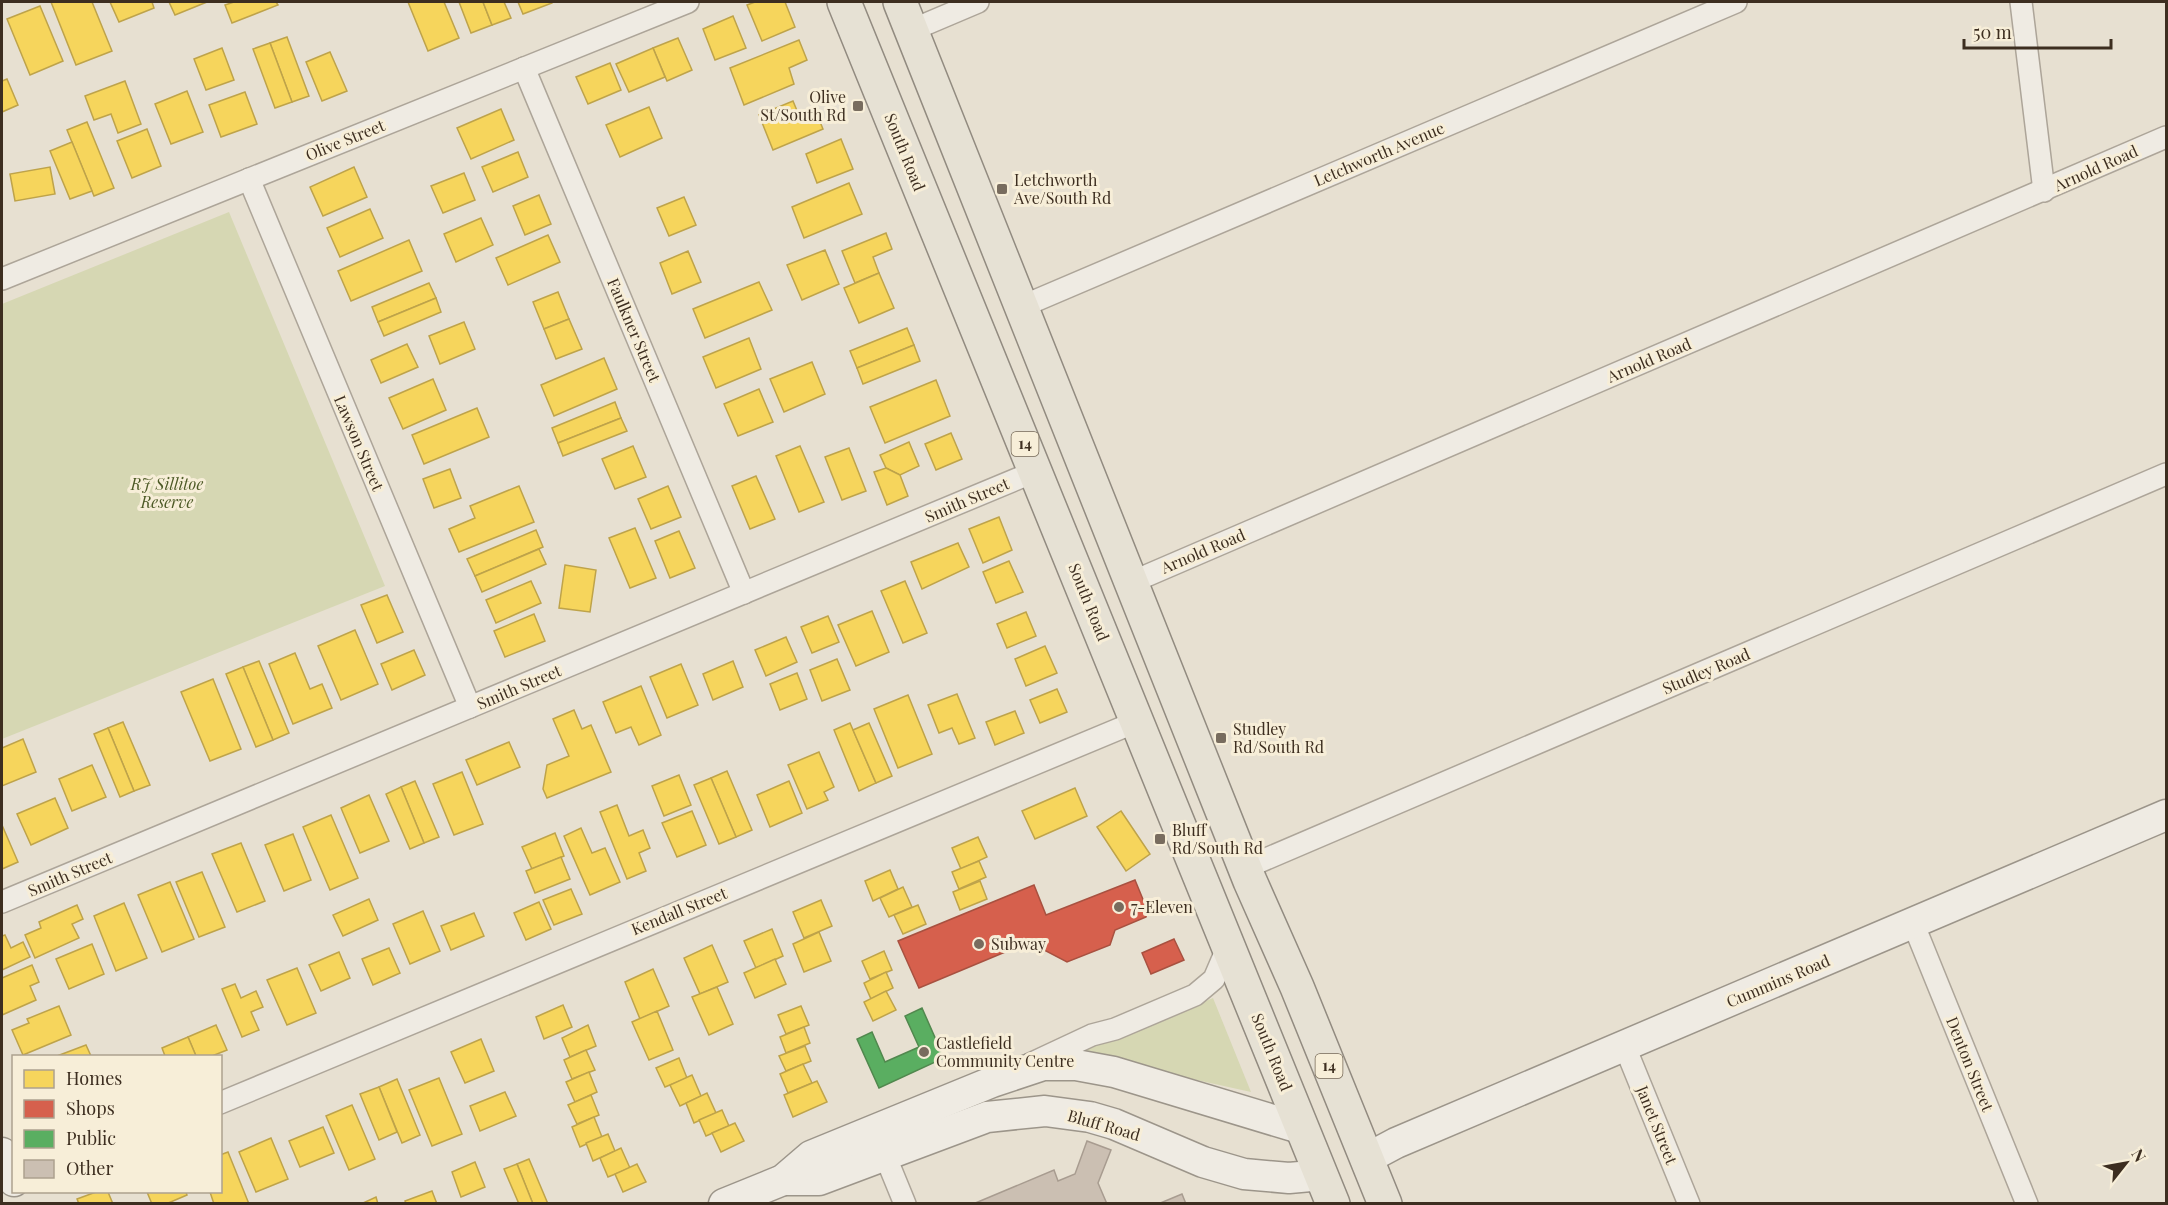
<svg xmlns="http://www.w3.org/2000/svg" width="2168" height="1205" viewBox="0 0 2168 1205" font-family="'Playfair Display',serif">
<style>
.green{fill:#d6d7b3}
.homes{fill:#f6d55c;stroke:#bea34a;stroke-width:1.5}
.shops{fill:#d6604d;stroke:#a85140;stroke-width:1.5}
.public{fill:#5aae61;stroke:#51884e;stroke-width:1.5}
.building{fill:#cbbfb2;stroke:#a89c90;stroke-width:1.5}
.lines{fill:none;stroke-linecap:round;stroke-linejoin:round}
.street-casing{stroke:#ada599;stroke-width:24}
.secondary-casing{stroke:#9c958a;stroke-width:33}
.primary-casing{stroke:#928b80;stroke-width:36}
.street{stroke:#efebe3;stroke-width:21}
.secondary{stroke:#efebe3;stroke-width:30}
.primary{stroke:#e6e1d4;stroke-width:33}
.poi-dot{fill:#786c5e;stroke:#f7eed8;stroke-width:2}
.labels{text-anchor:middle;stroke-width:6;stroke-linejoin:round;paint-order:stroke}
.shield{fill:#f7eed8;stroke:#756857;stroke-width:1.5}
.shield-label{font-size:15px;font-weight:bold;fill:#3d2e20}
.poi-label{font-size:16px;fill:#3d2e20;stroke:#f7eed8;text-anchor:start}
.street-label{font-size:16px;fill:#3d2e20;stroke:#f7eed8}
.park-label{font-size:16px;font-style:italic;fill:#4d5a26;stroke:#f7eed8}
</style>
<rect width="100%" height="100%" fill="#e7e0d1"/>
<g class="green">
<path d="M229,212L385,586L2,739V304Z"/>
<path d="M1213,998L1251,1092L1079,1054L1081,1048L1118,1039Z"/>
</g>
<g class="homes">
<path d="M51,2H92L112,51L76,65Z"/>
<path d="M110,2H152L154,8L119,22Z"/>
<path d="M169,2H207L175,15Z"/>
<path d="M234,2H276L278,5L232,23L225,5Z"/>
<path d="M408,2H444L459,38L428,51Z"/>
<path d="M459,2H483L492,25L471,33Z"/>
<path d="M483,2H504L511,18L492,25Z"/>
<path d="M518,2H552V3L523,14Z"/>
<path d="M755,2H785L795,27L762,41L747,5Z"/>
<path d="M40,6L63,61L30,75L7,19Z"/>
<path d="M733,16L746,48L715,60L703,29Z"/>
<path d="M287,37L309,96L292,102L270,43Z"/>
<path d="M678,38L692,70L667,81L653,48Z"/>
<path d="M799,40L807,60L789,68L794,84L744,105L730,68Z"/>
<path d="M270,43L292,102L275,108L253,49Z"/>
<path d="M222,48L234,80L206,90L194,59Z"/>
<path d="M653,48L665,77L629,92L616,64Z"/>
<path d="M330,52L347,91L322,101L306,62Z"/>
<path d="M610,63L621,90L588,104L576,77Z"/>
<path d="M7,79L18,105L2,112V81Z"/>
<path d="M125,81L141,124L118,133L111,114L94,120L85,96Z"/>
<path d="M187,91L203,132L171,144L155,104Z"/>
<path d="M245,92L257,124L221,137L209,105Z"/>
<path d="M793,101L798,113L814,107L823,129L773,150L759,115Z"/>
<path d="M649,107L662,138L620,157L606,125Z"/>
<path d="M501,109L514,140L471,159L457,128Z"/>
<path d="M87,122L114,188L94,196L67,130Z"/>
<path d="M147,129L161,166L132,178L117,141Z"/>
<path d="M841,139L853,169L817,183L806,154Z"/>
<path d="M72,142L92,191L70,199L50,151Z"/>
<path d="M518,152L528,177L493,192L482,167Z"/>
<path d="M50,167L55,194L15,201L10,174Z"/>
<path d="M354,167L367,197L323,216L310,187Z"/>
<path d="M464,173L475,200L443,213L431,186Z"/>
<path d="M849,183L862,214L804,238L792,207Z"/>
<path d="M539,195L551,224L525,235L513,206Z"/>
<path d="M684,197L696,225L669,236L657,208Z"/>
<path d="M370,209L383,238L340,257L327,228Z"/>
<path d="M481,218L493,245L456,262L444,234Z"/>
<path d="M886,233L892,249L873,257L879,273L855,283L842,251Z"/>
<path d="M548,235L560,262L508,285L496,258Z"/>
<path d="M409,240L422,271L351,301L338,271Z"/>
<path d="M825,250L839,284L802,300L787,265Z"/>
<path d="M688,251L701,282L672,294L660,263Z"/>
<path d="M879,273L894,308L859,323L844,288Z"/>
<path d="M759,282L772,310L705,338L693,309Z"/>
<path d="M429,283L436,298L378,322L372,307Z"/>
<path d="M558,292L569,319L544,329L533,302Z"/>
<path d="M436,298L441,312L384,336L378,322Z"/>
<path d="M569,319L582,349L556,359L544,329Z"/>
<path d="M464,322L475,349L440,364L429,336Z"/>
<path d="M907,328L914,345L857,368L850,351Z"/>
<path d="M749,338L761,369L716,388L703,357Z"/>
<path d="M407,344L418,367L381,383L371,360Z"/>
<path d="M914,345L920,361L863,384L857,368Z"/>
<path d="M604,358L617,389L554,416L541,385Z"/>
<path d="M812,362L825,394L784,412L770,379Z"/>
<path d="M433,379L446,410L403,429L389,398Z"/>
<path d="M936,380L950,416L885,443L870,407Z"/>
<path d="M759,389L773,422L738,436L724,404Z"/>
<path d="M615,402L621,418L558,443L552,428Z"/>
<path d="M477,408L489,437L424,464L412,435Z"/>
<path d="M621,418L627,431L563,456L558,443Z"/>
<path d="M951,433L962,459L936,470L925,444Z"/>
<path d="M909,442L919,466L900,475L886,468L880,455Z"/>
<path d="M633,446L646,477L615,489L602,459Z"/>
<path d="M800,446L824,502L799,512L776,456Z"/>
<path d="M849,448L866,491L842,500L825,457Z"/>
<path d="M886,468L900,475L908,496L887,505L874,472Z"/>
<path d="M450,469L461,498L434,508L423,479Z"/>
<path d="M756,476L775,519L750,529L732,486Z"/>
<path d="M519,486L534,522L459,552L449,529L475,518L470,506Z"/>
<path d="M668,486L681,517L651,529L638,499Z"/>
<path d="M999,517L1012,550L983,563L969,529Z"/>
<path d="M635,528L656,578L630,588L609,538Z"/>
<path d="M536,530L543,547L475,576L467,559Z"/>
<path d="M679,531L695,568L670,578L655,541Z"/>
<path d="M958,543L969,567L922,589L911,562Z"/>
<path d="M539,549L546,564L482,592L475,576Z"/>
<path d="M1009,561L1023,592L996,603L983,572Z"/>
<path d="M565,565L596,570L590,612L559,608Z"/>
<path d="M531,581L541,603L496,623L486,600Z"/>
<path d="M905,581L927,633L903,643L881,591Z"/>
<path d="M387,595L403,632L377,643L361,605Z"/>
<path d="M872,611L889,652L856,666L838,625Z"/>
<path d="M1026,612L1036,636L1007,648L997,624Z"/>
<path d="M534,614L545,641L505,657L494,631Z"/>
<path d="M828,616L839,642L812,653L801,627Z"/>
<path d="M355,630L378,684L341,700L318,646Z"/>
<path d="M786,637L797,662L766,676L755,650Z"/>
<path d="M1045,646L1057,673L1026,686L1015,659Z"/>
<path d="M414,650L425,675L392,690L381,664Z"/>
<path d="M295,653L310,689L322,684L332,708L293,724L269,664Z"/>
<path d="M837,659L850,690L822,701L810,670Z"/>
<path d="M259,661L289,733L273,740L243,667Z"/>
<path d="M733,661L743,687L713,700L703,674Z"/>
<path d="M681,664L698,705L667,718L650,677Z"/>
<path d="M243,667L273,740L256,747L226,674Z"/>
<path d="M797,673L807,699L780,710L770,684Z"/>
<path d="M213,679L241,749L210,761L181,692Z"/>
<path d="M641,686L661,735L639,745L631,727L616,733L603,702Z"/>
<path d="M1057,689L1067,712L1040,723L1030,700Z"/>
<path d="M957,694L975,738L959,744L952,728L939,733L928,705Z"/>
<path d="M908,695L932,754L898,768L874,709Z"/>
<path d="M574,710L582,729L591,725L611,772L547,798L543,789L547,765L569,756L553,719Z"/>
<path d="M1015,711L1024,733L995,745L986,722Z"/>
<path d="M123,722L150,785L134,791L108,728Z"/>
<path d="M850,723L876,783L859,791L834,730Z"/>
<path d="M869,723L892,776L876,783L853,730Z"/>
<path d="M108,728L134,791L120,797L94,734Z"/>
<path d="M23,739L36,772L2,786V748Z"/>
<path d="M509,742L520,767L477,785L466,760Z"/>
<path d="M819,752L834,787L824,792L828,800L807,809L788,765Z"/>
<path d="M92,765L106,797L72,811L59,779Z"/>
<path d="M727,771L752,830L736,837L711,778Z"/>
<path d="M462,772L483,824L454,835L433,784Z"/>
<path d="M679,775L691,805L664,816L652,786Z"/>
<path d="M711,778L736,837L719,844L694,785Z"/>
<path d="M415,781L439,837L424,843L401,787Z"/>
<path d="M789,781L802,813L770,827L757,795Z"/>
<path d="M401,787L424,843L410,849L386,794Z"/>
<path d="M1075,788L1087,816L1035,839L1022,811Z"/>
<path d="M369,795L389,841L360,853L341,808Z"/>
<path d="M55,798L68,828L31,845L17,814Z"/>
<path d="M617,805L629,836L643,830L650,848L639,853L646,871L627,879L600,812Z"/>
<path d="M692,811L706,845L677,857L662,823Z"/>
<path d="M1121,811L1150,854L1126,871L1097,827Z"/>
<path d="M331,815L358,878L330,890L303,827Z"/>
<path d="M2,825L18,862L2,869Z"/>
<path d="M581,828L592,853L605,848L620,882L590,895L564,836Z"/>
<path d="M555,833L564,856L532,869L522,847Z"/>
<path d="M293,834L311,880L284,891L265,845Z"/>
<path d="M978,837L987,857L961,869L952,848Z"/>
<path d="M241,843L265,901L237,912L212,854Z"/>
<path d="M561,857L570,879L535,893L526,871Z"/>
<path d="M979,861L986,877L959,889L952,872Z"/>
<path d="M890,870L898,889L873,901L865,881Z"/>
<path d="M202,872L225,927L199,937L176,882Z"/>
<path d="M980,881L987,899L960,910L953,892Z"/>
<path d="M170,882L194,939L162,952L138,895Z"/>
<path d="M903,887L912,907L889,917L880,898Z"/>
<path d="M571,889L582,914L554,925L543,900Z"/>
<path d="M369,899L378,920L343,936L333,915Z"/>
<path d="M821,900L832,926L804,938L793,912Z"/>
<path d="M539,902L551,929L526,940L514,913Z"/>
<path d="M124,903L147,958L116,971L94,916Z"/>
<path d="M77,905L83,919L72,924L79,938L35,958L25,935L41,928L39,922Z"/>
<path d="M918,905L926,924L903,934L894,915Z"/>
<path d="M423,911L440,951L410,964L393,924Z"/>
<path d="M474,913L484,936L451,950L441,926Z"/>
<path d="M772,929L783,956L756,968L744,941Z"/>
<path d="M819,932L831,961L804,972L793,944Z"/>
<path d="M5,935L11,948L23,942L30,957L2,970V936Z"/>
<path d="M92,944L104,974L69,989L56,959Z"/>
<path d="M712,945L728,982L700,994L684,958Z"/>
<path d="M389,948L400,973L373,985L362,959Z"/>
<path d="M884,951L892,970L870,979L862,961Z"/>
<path d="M339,952L350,978L321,991L309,965Z"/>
<path d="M775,959L786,984L755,998L744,973Z"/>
<path d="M32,965L39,982L30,986L36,1000L2,1015V978Z"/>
<path d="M297,968L316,1013L287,1025L267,980Z"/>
<path d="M653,969L669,1006L640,1019L625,982Z"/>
<path d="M886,972L893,988L871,999L864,983Z"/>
<path d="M235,984L241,998L256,991L263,1007L251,1012L259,1030L242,1037L222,989Z"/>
<path d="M717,987L733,1024L709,1035L692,997Z"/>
<path d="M886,991L896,1010L873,1021L864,1002Z"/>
<path d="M563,1005L572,1027L544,1039L536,1017Z"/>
<path d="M59,1006L71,1035L23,1055L12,1030L29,1023L27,1019Z"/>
<path d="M801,1006L809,1025L786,1034L778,1015Z"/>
<path d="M657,1011L673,1050L649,1060L632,1022Z"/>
<path d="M216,1025L227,1050L212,1056H196L188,1037Z"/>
<path d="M588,1025L596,1046L570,1057L562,1038Z"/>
<path d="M804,1027L810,1043L786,1053L780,1037Z"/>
<path d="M188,1037L196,1056H165L162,1048Z"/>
<path d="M481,1039L494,1071L465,1083L451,1052Z"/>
<path d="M86,1045L91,1056H57Z"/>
<path d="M805,1046L811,1061L786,1071L779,1056Z"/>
<path d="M586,1050L595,1070L572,1079L564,1060Z"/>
<path d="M679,1058L687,1078L665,1087L656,1068Z"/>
<path d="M803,1064L812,1083L788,1093L780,1074Z"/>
<path d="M589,1072L597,1092L575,1102L566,1082Z"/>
<path d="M692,1075L701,1096L680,1106L670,1085Z"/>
<path d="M439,1078L462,1134L432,1146L409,1090Z"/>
<path d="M397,1079L420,1135L402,1143L379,1087Z"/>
<path d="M817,1081L827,1102L793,1117L784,1095Z"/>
<path d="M379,1087L397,1132L379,1140L360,1094Z"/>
<path d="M505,1092L516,1116L480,1131L470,1106Z"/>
<path d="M707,1093L716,1113L694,1123L686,1103Z"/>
<path d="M591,1095L599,1115L577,1124L568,1105Z"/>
<path d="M352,1105L375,1159L349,1170L326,1116Z"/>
<path d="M722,1110L729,1126L706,1136L699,1120Z"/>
<path d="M594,1117L602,1137L580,1147L572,1127Z"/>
<path d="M735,1123L744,1141L721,1152L712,1133Z"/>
<path d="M323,1127L334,1153L300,1167L289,1141Z"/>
<path d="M608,1134L615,1151L593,1161L586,1143Z"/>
<path d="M271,1138L288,1179L256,1192L239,1152Z"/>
<path d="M621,1148L630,1168L608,1177L600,1158Z"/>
<path d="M228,1152L249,1204H214L210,1192H220V1155Z"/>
<path d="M529,1159L548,1204H533L517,1164Z"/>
<path d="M475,1162L485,1187L461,1197L452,1172Z"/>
<path d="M517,1164L533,1204H519L504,1169Z"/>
<path d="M637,1164L646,1182L623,1192L615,1174Z"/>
<path d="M432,1191L437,1204H406L405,1201Z"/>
<path d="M96,1192H108L113,1204H79L77,1199Z"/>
<path d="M147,1192H186L187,1195L166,1204H152Z"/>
<path d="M376,1197L378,1204H361Z"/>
</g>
<g class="shops">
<path d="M1135,880L1147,909L1146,917L1115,930L1110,945L1067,962L1029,942L919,988L898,941L1034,885L1046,915Z"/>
<path d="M1174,939L1184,960L1151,974L1142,953Z"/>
</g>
<path class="public" d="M922,1008L944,1058L879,1088L857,1039L872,1032L885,1062L919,1047L905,1016Z"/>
<g class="building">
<path d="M1087,1141L1111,1150L1098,1183L1107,1204H973L1054,1170L1058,1181L1075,1174Z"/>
<path d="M1182,1194L1186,1204H1158Z"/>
</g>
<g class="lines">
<g class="street-casing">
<g id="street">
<path d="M2021,2L2044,191"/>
<path d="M912,30L978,2"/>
<path d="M524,68L744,593"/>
<path d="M249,179L470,707"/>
<path d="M2,279L688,2"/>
<path d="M1023,306L1736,2"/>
<path d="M1132,582L2166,137"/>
<path d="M1245,868L2166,474"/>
<path d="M2,902L1036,471"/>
<path d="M1913,923L2027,1204"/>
<path d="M1625,1047L1689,1204"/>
<path d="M1030,1064L1092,1035L1115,1029L1195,995L1214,979L1229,944"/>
<path d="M220,1103L1138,721"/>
<path d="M880,1143L905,1204"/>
</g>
</g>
<g class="secondary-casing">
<g id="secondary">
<path d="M2,1153L14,1181"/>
<path d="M1366,1159L1396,1143L2166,815"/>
<path d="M783,1180H819L987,1117L1045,1111L1090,1117L1114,1124L1203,1162L1244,1174L1289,1178L1322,1175"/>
<path d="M724,1204L783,1180L811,1156L992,1082L1043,1065H1076L1114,1072L1303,1129"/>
</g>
</g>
<g class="primary-casing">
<g id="primary">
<path d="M844,2L1333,1204"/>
<path d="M900,2L1250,881L1297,987L1385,1204"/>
</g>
</g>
<use href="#street" class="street"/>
<use href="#secondary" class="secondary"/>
<use href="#primary" class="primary"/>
</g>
<g class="poi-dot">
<rect x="852" y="100" width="12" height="12" rx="3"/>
<rect x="996" y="183" width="12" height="12" rx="3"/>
<rect x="1215" y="732" width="12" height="12" rx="3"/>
<rect x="1154" y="833" width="12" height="12" rx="3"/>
<circle cx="1119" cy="907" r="6"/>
<circle cx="979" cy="944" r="6"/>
<circle cx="924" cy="1052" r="6"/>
</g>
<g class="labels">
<g class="shield">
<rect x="1011.5" y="432" width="27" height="24" rx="4.5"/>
<rect x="1315.5" y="1054" width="27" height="24" rx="4.5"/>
</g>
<g class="shield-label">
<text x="1025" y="449">14</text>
<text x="1329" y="1071">14</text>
</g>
<g class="poi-label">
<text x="846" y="103" text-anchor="end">Olive<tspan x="846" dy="18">St/South Rd</tspan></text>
<text x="1014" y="186">Letchworth<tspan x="1014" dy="18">Ave/South Rd</tspan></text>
<text x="1233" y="735">Studley<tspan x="1233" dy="18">Rd/South Rd</tspan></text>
<text x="1172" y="836">Bluff<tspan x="1172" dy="18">Rd/South Rd</tspan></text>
<text x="1131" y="913">7-Eleven</text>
<text x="991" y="950">Subway</text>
<text x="936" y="1049">Castlefield<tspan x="936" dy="18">Community Centre</tspan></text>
</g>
<g class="street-label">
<text transform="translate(345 140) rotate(-22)" y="6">Olive Street</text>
<text transform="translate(905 152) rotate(68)" y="6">South Road</text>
<text transform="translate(1379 154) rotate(-23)" y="6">Letchworth Avenue</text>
<text transform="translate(2096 168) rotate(-24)" y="6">Arnold Road</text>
<text transform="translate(634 330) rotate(67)" y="6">Faulkner Street</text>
<text transform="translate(1649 360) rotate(-23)" y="6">Arnold Road</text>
<text transform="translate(359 443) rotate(67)" y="6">Lawson Street</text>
<text transform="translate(967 500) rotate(-23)" y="6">Smith Street</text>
<text transform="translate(1203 551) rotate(-23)" y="6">Arnold Road</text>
<text transform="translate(1089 602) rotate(68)" y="6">South Road</text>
<text transform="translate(1706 671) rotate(-23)" y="6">Studley Road</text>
<text transform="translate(519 687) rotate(-23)" y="6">Smith Street</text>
<text transform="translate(70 874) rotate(-23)" y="6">Smith Street</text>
<text transform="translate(679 911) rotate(-22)" y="6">Kendall Street</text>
<text transform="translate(1778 981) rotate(-23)" y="6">Cummins Road</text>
<text transform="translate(1272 1052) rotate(68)" y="6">South Road</text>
<text transform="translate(1970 1064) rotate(68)" y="6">Denton Street</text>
<text transform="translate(1104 1125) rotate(16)" y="6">Bluff Road</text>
<text transform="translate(1657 1125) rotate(68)" y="6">Janet Street</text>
</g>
<g class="park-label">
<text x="167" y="490">RJ Sillitoe<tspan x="167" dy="18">Reserve</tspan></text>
</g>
</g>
<rect width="2168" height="1205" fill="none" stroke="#3d2e20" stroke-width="6"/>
<rect x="12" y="1055" width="210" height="138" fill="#f7eed8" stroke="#ada18e" stroke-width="1.5"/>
<rect x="24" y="1070" width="30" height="18" fill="#f6d55c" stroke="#ada18e" stroke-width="1.5"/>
<text x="66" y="1085" font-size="18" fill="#3d2e20">Homes</text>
<rect x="24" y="1100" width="30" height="18" fill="#d6604d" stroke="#ada18e" stroke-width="1.5"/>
<text x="66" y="1115" font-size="18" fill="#3d2e20">Shops</text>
<rect x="24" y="1130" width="30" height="18" fill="#5aae61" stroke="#ada18e" stroke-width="1.5"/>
<text x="66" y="1145" font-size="18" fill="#3d2e20">Public</text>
<rect x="24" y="1160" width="30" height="18" fill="#cbbfb2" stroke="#ada18e" stroke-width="1.5"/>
<text x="66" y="1175" font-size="18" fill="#3d2e20">Other</text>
<g transform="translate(2126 1163) rotate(59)" stroke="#f7eed8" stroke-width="4.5" paint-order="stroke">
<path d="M0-4.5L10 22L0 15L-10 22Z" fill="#3d2e20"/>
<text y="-9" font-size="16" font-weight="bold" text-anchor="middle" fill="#3d2e20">N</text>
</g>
<path d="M1964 39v9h147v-9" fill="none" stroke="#3d2e20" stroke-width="3"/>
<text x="1973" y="39" font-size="18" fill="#3d2e20" stroke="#f7eed8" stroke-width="4.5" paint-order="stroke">50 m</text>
</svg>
